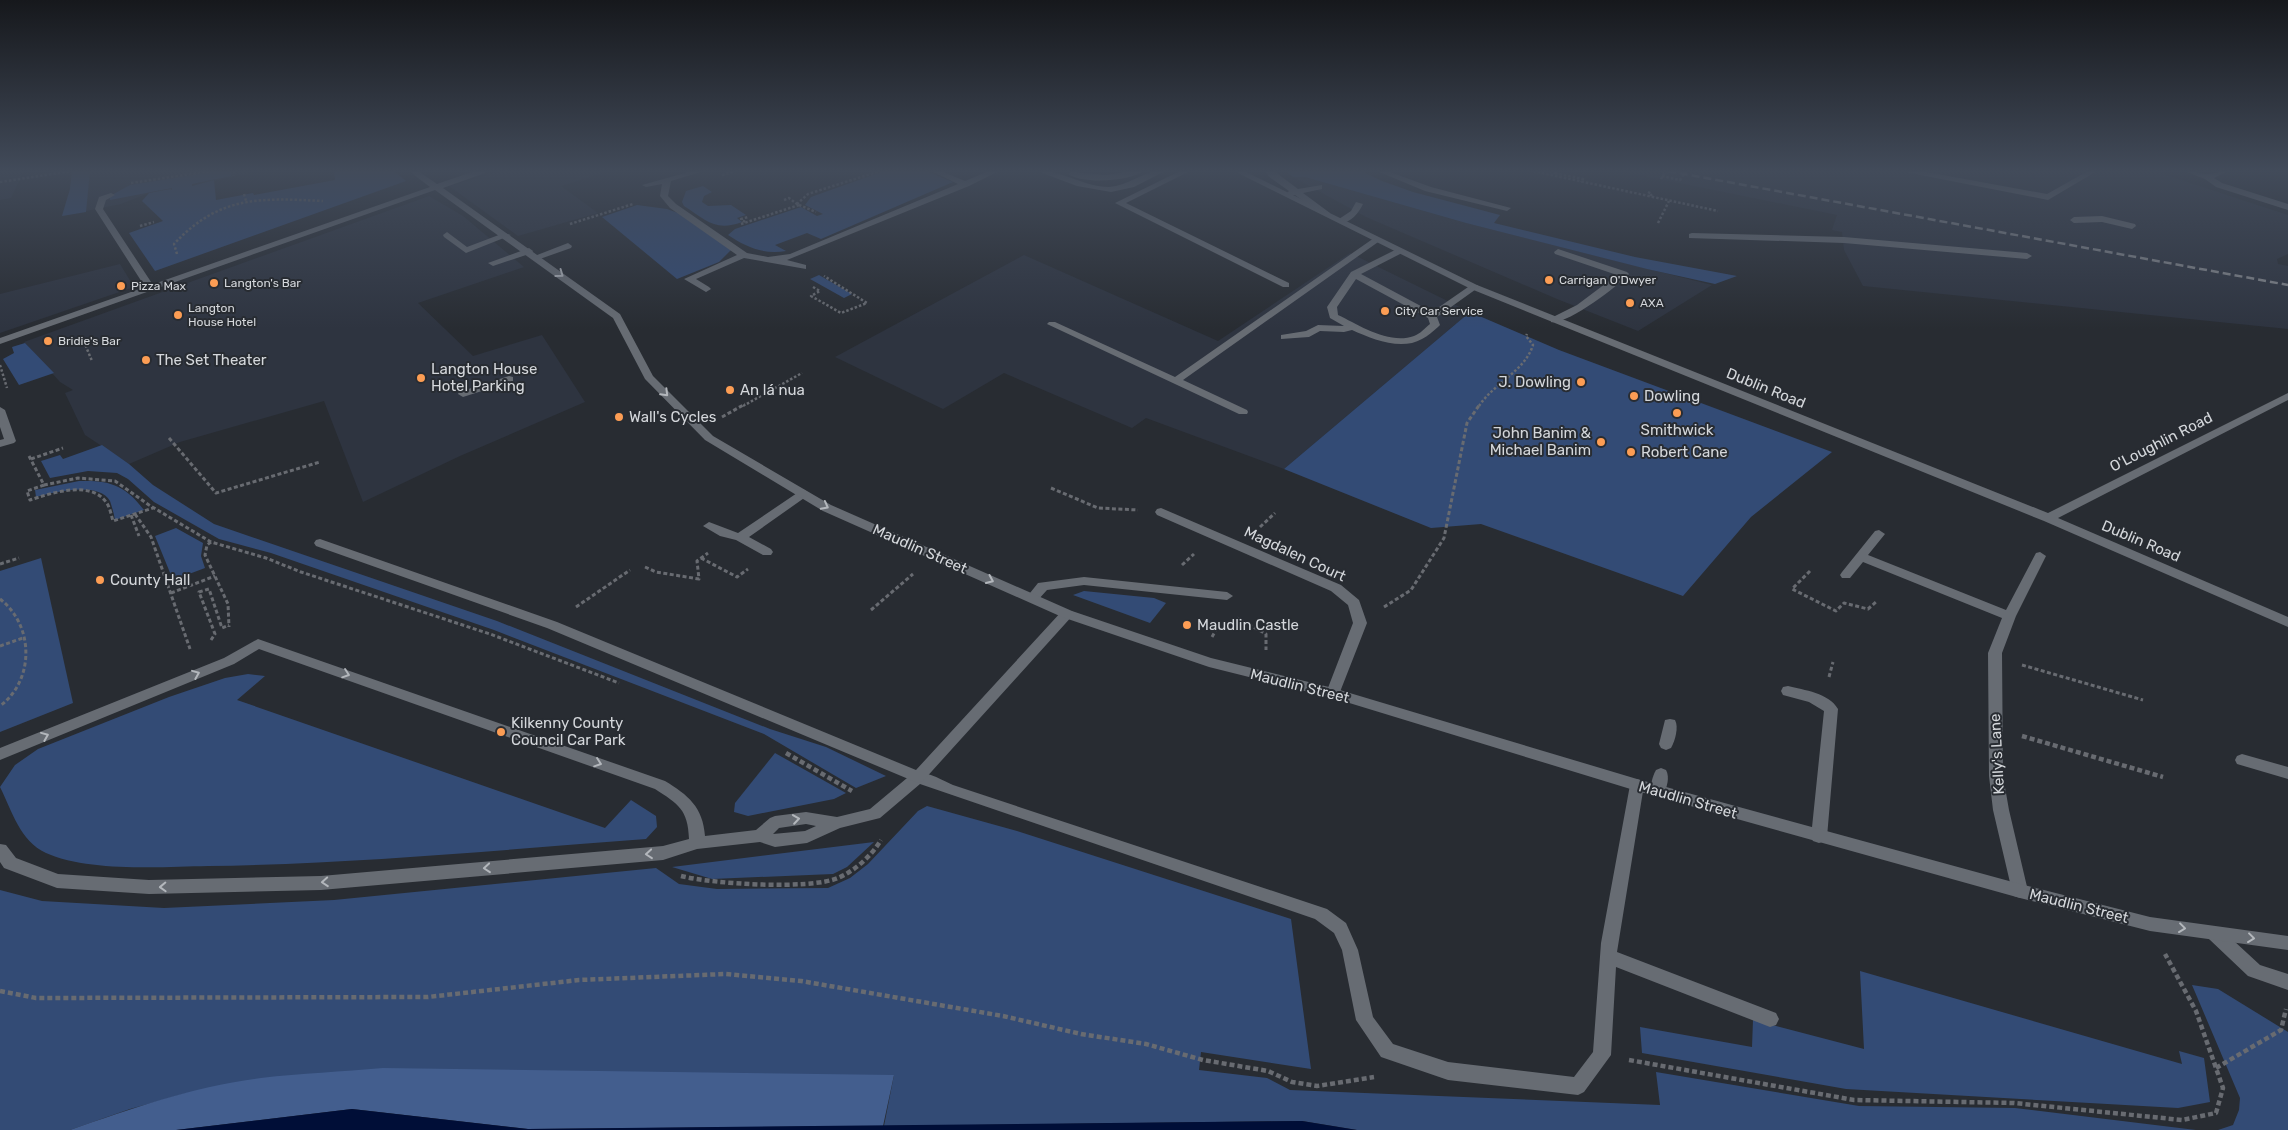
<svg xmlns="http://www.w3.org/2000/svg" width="2288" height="1130" viewBox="0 0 2288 1130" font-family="Rubik,sans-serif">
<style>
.built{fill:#2e3440}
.green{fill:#334b75}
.forest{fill:#435e8e}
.water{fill:#000e37}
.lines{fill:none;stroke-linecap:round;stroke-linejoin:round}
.path-far2{stroke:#686b71;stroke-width:2.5;stroke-dasharray:2.5 2;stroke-linecap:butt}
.path-far1{stroke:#686b71;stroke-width:3;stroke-dasharray:4 2.5;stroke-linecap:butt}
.path{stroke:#686b71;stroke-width:4.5;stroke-dasharray:5 3;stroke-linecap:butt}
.lane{fill:#676c73;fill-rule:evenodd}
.street{fill:#676c73;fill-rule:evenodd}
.secondary{fill:#676c73;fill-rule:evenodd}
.rail{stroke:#84878c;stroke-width:2.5;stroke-dasharray:8 4;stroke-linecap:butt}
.oneway{stroke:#b3b7bc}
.poi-dot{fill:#fc9d54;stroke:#282c32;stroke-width:2}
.labels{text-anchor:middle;stroke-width:4;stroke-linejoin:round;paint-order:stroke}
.far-poi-label{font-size:12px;fill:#d4d7db;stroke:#282c32;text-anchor:start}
.poi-label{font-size:15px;fill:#d4d7db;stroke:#282c32;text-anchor:start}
.street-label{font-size:15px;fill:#d4d7db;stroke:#282c32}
</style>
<rect width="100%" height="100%" fill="#282c32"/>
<g class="built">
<path d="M0,171H24L11,198L0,200Z"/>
<path d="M72,171H249V173L170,191L149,193L121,204L62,216L70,189Z"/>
<path d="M501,171H609L561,186L598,213L518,236L449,186Z"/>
<path d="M1620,171H2154L2288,215V254L2277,259L2278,264L2288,266V329L1863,286L1844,250L1842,232L1832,230L1837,215Z"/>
<path d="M1293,177H1305L1466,223L1712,285L1638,331L1557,299L1366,217Z"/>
<path d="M429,196L463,216L524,267L418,303L473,356L542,335L585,402L460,456L363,502L324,401L180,442L129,464L85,435L65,393L73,390L60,382L24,342Z"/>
<path d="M1350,253L1470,312L1284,469L1146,418L1132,428L1004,373L943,409L835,357L1024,255L1218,341Z"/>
<path d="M120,264L134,287L0,333V294Z"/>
</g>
<g class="green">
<path d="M72,171H90L86,212L62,216L70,189Z"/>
<path d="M218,171H231V176L192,184V186L214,180L216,200L253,193L254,195L335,180L334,171H394L406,181L155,271L129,233L163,221L142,201L149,193L170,189L172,190V188L110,200V196L130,185Z"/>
<path d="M884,171H926L953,182L821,239L807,233L775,245L786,251C764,255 746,247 728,235L735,229L801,207L817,216L823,214L805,205L811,197Z"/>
<path d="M1286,171H1361L1382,181L1413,192L1500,215L1494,223L1635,257L1737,276L1715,284L1647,269L1466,223L1305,177H1293Z"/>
<path d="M703,186L712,192L704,196L702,202L708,206L731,205L746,215L737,218L742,222C715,232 706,220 684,206L682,202L686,191Z"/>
<path d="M637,205L667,209L678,213L731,250L719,262L677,279L602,217Z"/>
<path d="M819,275L852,294L844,298L810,279Z"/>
<path d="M1470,312L1559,350L1832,452L1751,517L1683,596L1481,524L1431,528L1284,469Z"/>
<path d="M25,343L54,373L19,385L3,359L14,353L12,347Z"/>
<path d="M102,445L129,464L153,485L214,524L497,621L770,729L826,747L886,776L856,788L764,734L494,630L271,553L219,539L154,502L128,479L117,473L88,471L50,478L41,461L60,455L63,459Z"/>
<path d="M79,481C110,480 125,485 144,510L115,520C114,514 112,507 110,501C99,481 53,492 36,497L35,490Z"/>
<path d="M176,528L203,543L201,556L205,568L173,580L155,536Z"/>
<path d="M41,558L73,703L0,732V571Z"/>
<path d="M1084,591L1154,598L1166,603L1150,623L1073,595Z"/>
<path d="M248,674L265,676L237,700L605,828L631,800L656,816L657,827L646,839C500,850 354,864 208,866C162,867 88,872 46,853C20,841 12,811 0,787L15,765L38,749L169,697L225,678Z"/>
<path d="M775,753L846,793L834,799L748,816L734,812L735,803Z"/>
<path d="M927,806L1017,831L1291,919L1311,1069L1201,1052L1199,1070L1267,1078L1290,1090L1660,1105L1656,1072L1859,1106L2015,1108L2196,1130H1357L1302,1121L884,1126L894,1075L187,1093L130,1109L70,1130H0V890L42,901L164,908L334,900L656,868L679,884L717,889L828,888L850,878L868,864L918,811Z"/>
<path d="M874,842L847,867L833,874L712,879L672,867Z"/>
<path d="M1860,971L2182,1064L2179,1051L2204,1058L2210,1102L2178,1108L1846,1089L1642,1053L1640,1027L1752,1047L1753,1020L1864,1049Z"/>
<path d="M2192,985L2218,989L2288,1032V1130H2218L2233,1125L2239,1110L2240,1098Z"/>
</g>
<path class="forest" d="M383,1068L894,1075L883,1126L528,1129L352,1109L176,1130H70C132,1108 196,1086 261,1078C301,1073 342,1072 383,1068Z"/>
<path class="water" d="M352,1109L528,1129L1302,1121L1357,1130H176Z"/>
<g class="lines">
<g class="path-far2">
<path d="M234,171V176"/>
<path d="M1533,171L1718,211"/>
<path d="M1549,171L1555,173L1557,171"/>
<path d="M1555,173L1583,179L1581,182"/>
<path d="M722,175L736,171"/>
<path d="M1662,176L1680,180L1686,171"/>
<path d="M1661,179L1665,172"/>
<path d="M0,182L72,171"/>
<path d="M131,183L211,171"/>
<path d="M1648,192L1652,194L1650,196"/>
<path d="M244,194L246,201"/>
<path d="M784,200L789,198L797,204"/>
<path d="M799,205L816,212"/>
<path d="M745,222L741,219L748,217"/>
<path d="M1658,223L1669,201"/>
<path d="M570,224L633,204"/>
<path d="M741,224L799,205L797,204L808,194L880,171"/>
<path d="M140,226L154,222"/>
<path d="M177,254L174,244C220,195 260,198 323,201"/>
<path d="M813,287L820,291L811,296L841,313L867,303L824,276"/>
<path d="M82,337L92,361"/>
<path d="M0,365L7,388"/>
<path d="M743,406L802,373"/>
<path d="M1479,406C1494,383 1525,371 1533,345L1526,336L1527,334"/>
</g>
<g class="path-far1">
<path d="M722,417L745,404"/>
<path d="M169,438L216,493L320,462"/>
<path d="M29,456L44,485L78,478L115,481L149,505L211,542L266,558L301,572L490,634L619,683"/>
<path d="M31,459L63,448"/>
<path d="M44,485L27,491L30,500C51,493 90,480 106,502C110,507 111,515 113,521L153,508"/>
<path d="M1051,488L1098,508L1138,510"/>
<path d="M135,514L151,537L190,649"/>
<path d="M131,515L139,536"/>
<path d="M1260,527L1275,513"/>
<path d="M211,542L207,545L205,555L228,604L229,627"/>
<path d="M701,558L737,577L748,569"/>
<path d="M0,564L19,558"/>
<path d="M1182,565L1194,554"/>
<path d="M645,567L656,572L699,579L697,561L708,553"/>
<path d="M1810,571L1792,589L1836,611L1844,603L1868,609L1876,602"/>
<path d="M171,593L215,576"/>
<path d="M0,599C34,625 35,680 0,706"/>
<path d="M576,607L630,570"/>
<path d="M1384,607L1411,590L1444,538L1467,423L1480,404"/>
<path d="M871,610L913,574"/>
<path d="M1237,618L1266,634V650"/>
<path d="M1212,637L1221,621"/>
<path d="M211,640L215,634L199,592L209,589L222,628L229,625"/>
<path d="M0,646L23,638"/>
<path d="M2022,665L2143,700"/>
<path d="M1829,677L1833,662"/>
</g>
<g class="path">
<path d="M2022,736L2163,777"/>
<path d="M786,753L852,791"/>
<path d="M681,876C713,884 809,890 838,878C855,871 872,855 881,840"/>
<path d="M0,991L36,998L428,997L579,980L725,974L801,981L1003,1016L1081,1034L1146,1044L1203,1060L1268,1071L1292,1082L1317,1086L1374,1077"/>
<path d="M1629,1060L1854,1100L2014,1103L2182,1120L2216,1113L2223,1088L2196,1011L2165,954"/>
<path d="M2216,1068L2281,1030L2286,1009"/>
</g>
<g class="lane">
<path d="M692,171H704L671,181L668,196L676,204L747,253L768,257L790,254L958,184L931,171H941L965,181L989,171H999L969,186L787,260L806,265V269L744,258L696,279L709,287L711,289L706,292L684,279L737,255L670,208L660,196L662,184L646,187L642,185Z"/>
<path d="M1037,171C1058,169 1084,187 1109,187C1129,186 1146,169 1165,171L1134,187L1111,192L1077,186Z"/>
<path d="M1133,171H1143C1129,182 1082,184 1068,174L1072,172L1106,175Z"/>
<path d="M1180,171H1190L1126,203L1289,283V287H1283L1115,203Z"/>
<path d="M1266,171H1274L1298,189L1322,185V189L1303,193L1330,213L1323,215L1295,195H1288L1287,193L1289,191L1268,176Z"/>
<path d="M1377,171H1387L1431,187L1511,208L1507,211L1425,191Z"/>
<path d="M1906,171H1921L2047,194L2088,171H2097L2048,200L1910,173Z"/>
<path d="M2184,171C2193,170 2201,175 2208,174C2215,174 2221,171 2228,171L2214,178L2222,183L2288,204V210L2216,187L2205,179Z"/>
<path d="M111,193L115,195L106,200L103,209L155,288L153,290H147L95,209L99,197Z"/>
<path d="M1356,202L1363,204C1359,213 1350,224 1339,223V219L1351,211Z"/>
<path d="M2102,216L2135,224L2136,226L2132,229L2102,222L2074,223L2070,220L2074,217Z"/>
<path d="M447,232L467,247L504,233L511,235L466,253L444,237L443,235Z"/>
<path d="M1692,233L1844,237L2027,253L2032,256L2027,259L1844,243L1689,238V234Z"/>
<path d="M1374,238L1381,240L1183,380L1247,410L1248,412L1247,414H1239L1047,324L1049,322H1055L1175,377Z"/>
<path d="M568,243L572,246L571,248L537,260L532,257Z"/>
<path d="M529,248L533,251L532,253L493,266L488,263Z"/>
<path d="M1399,248L1402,249V253L1361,274L1432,312L1471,285H1477L1479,287L1437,317L1440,325L1438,327C1433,331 1428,336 1422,339C1401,351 1372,339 1352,330L1344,332L1320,331L1309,337L1281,339V335L1306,331L1318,325L1344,326L1330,318L1327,307L1351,272ZM1356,279L1428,318L1430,324C1425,328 1420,334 1414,336C1389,345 1359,325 1338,315L1337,307Z"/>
<path d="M1558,249L1627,272L1629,274C1617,287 1567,325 1551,322V318L1577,305L1617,275L1555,254L1554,252Z"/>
<path d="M509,376L513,377V381L463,397L458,394L459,392Z"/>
<path d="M0,407L5,410L16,441L14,443L0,447V440L4,439L0,427Z"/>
<path d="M803,489L809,493L807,496L749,537L771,549L773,552L771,555H763L736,540L720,536L703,526L709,522L738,533Z"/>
<path d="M1084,577L1227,592L1233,596L1227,600L1084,585L1047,590L1037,601L1032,602L1026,598L1038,583Z"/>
<path d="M258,639L665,781C688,795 703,807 705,836L756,830L770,818L775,816L806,812L837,817L870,809L913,773C924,769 942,780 953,785L1327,909L1346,923L1358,950L1373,1017L1393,1044L1448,1062L1574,1077L1593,1052L1601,943L1630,785L1632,781L1637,779L1642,781L1644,785L1617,952L1776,1013L1779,1019L1776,1025L1770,1027L1616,967L1611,1055L1584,1092L1578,1095L1448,1080L1381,1057L1356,1020L1342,950L1334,933L1315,919L920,784L880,818L840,828L807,843L775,847L760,842L697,849L663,860L321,890L149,894L57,888L4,868L0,862V844L6,845L16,858L58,874L149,880L321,876L663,846L689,839C688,809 678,804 655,789L259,649L234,664L0,760V748L224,658ZM806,824L816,826L805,831L773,834L779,828Z"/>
<path d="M1788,686C1804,690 1829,693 1838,709L1827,837L1825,841L1819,843L1813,841L1811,837L1824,711L1809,702L1783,695L1781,691L1783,687Z"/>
<path d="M1670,719L1675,720C1679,727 1675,741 1671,748L1666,750L1661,748L1659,744L1665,720Z"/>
<path d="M2242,754L2288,767V779L2237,764L2235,760L2237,756Z"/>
<path d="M1661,768L1666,770C1670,777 1667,788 1663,795L1658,797L1653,795C1649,788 1652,777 1656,770Z"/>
<path d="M2215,927L2221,929L2260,965L2288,974V990L2248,976L2209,939L2207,934L2209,929Z"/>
</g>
<g class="street">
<path d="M1161,508L1341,585L1359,600L1367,623L1338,697H1328L1326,693L1353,623L1348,605L1331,591L1157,515L1155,512L1157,509Z"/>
<path d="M1879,530L1885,534L1868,555L2006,610L2036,553L2040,552L2046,556L2016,616L2002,653L2003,776L2009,810L2028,891L2026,896L2020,898L2014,896L2012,891L1993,810L1989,776L1988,653L2002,618L1863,562L1850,578H1842L1840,575L1842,572L1875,531Z"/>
<path d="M320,539L557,622L916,770L1062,611H1072L1074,614L923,781L918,783L547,628L316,546L314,543L316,540Z"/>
</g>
<g class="secondary">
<path d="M409,171H418L437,184L475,171H486L485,173L443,188L620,314L653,376L713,436L831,505L1072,611L1211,658L1333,688L1637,779L2020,884L2150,917L2288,936V950L2150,931L2020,898L1637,791L1333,698L1209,667L1062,617L823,511L705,440L645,379L613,318L435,190L0,344V338L430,187Z"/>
<path d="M1234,171H1244L1477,285L2048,513L2288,393V400L2058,518L2288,617V627L2044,521L1471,289Z"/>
</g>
<path class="rail" d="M1668,171L2288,285"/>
</g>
<defs><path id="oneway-chevron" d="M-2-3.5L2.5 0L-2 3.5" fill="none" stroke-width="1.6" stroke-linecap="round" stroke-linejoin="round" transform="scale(1.25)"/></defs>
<g class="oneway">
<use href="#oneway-chevron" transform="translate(560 274) rotate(36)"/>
<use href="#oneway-chevron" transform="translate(665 393) rotate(45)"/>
<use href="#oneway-chevron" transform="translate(825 506) rotate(28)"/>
<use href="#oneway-chevron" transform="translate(990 580) rotate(24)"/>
<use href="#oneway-chevron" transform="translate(196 674) rotate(-22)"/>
<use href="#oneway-chevron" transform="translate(346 674) rotate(19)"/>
<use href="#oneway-chevron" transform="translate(45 736) rotate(-22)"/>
<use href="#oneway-chevron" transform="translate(598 763) rotate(19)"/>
<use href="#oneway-chevron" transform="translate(796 819) rotate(-8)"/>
<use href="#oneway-chevron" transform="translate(649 854) rotate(175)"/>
<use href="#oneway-chevron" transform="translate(487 868) rotate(175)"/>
<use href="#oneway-chevron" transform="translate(325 882) rotate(176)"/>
<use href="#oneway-chevron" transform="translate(163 887) rotate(178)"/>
<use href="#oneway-chevron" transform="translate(2182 928) rotate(7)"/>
<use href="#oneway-chevron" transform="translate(2251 938) rotate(7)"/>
</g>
<linearGradient id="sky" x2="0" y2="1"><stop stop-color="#16181c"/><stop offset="0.52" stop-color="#424b5a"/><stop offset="1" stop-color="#424b5a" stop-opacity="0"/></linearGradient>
<rect width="2288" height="329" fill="url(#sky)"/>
<g class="poi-dot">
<circle cx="1549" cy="280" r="5"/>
<circle cx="214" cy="283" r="5"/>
<circle cx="121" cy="286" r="5"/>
<circle cx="1630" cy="303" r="5"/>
<circle cx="1385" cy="311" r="5"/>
<circle cx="178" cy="315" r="5"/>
<circle cx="48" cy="341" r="5"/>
<circle cx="146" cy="360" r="5"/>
<circle cx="421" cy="378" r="5"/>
<circle cx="1581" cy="382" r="5"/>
<circle cx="730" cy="390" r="5"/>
<circle cx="1634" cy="396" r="5"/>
<circle cx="1677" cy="413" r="5"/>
<circle cx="619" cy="417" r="5"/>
<circle cx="1601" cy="442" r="5"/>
<circle cx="1631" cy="452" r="5"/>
<circle cx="100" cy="580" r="5"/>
<circle cx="1187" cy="625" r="5"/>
<circle cx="501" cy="732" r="5"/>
</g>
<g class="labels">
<g class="far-poi-label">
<text x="1559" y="284">Carrigan O'Dwyer</text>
<text x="224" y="287">Langton's Bar</text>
<text x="131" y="290">Pizza Max</text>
<text x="1640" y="307">AXA</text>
<text x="188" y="312">Langton<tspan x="188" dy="14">House Hotel</tspan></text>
<text x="1395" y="315">City Car Service</text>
<text x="58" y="345">Bridie's Bar</text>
</g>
<g class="poi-label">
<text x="156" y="365">The Set Theater</text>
<text x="431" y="374">Langton House<tspan x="431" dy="17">Hotel Parking</tspan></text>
<text x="1571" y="387" text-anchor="end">J. Dowling</text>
<text x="740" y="395">An lá nua</text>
<text x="1644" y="401">Dowling</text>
<text x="629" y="422">Wall's Cycles</text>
<text x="1677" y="435" text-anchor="middle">Smithwick</text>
<text x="1591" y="438" text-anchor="end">John Banim &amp;<tspan x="1591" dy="17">Michael Banim</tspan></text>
<text x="1641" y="457">Robert Cane</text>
<text x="110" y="585">County Hall</text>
<text x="1197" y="630">Maudlin Castle</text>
<text x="511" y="728">Kilkenny County<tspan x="511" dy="17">Council Car Park</tspan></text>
</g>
<g class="street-label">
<text transform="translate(1766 388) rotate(22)" y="5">Dublin Road</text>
<text transform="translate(2161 442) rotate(-27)" y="5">O'Loughlin Road</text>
<text transform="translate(2141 541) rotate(23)" y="5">Dublin Road</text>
<text transform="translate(920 549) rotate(24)" y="5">Maudlin Street</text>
<text transform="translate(1295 554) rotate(25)" y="5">Magdalen Court</text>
<text transform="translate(1300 686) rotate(14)" y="5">Maudlin Street</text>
<text transform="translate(1997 754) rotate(-93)" y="5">Kelly's Lane</text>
<text transform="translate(1688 800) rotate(16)" y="5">Maudlin Street</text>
<text transform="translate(2079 906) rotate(14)" y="5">Maudlin Street</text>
</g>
</g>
</svg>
